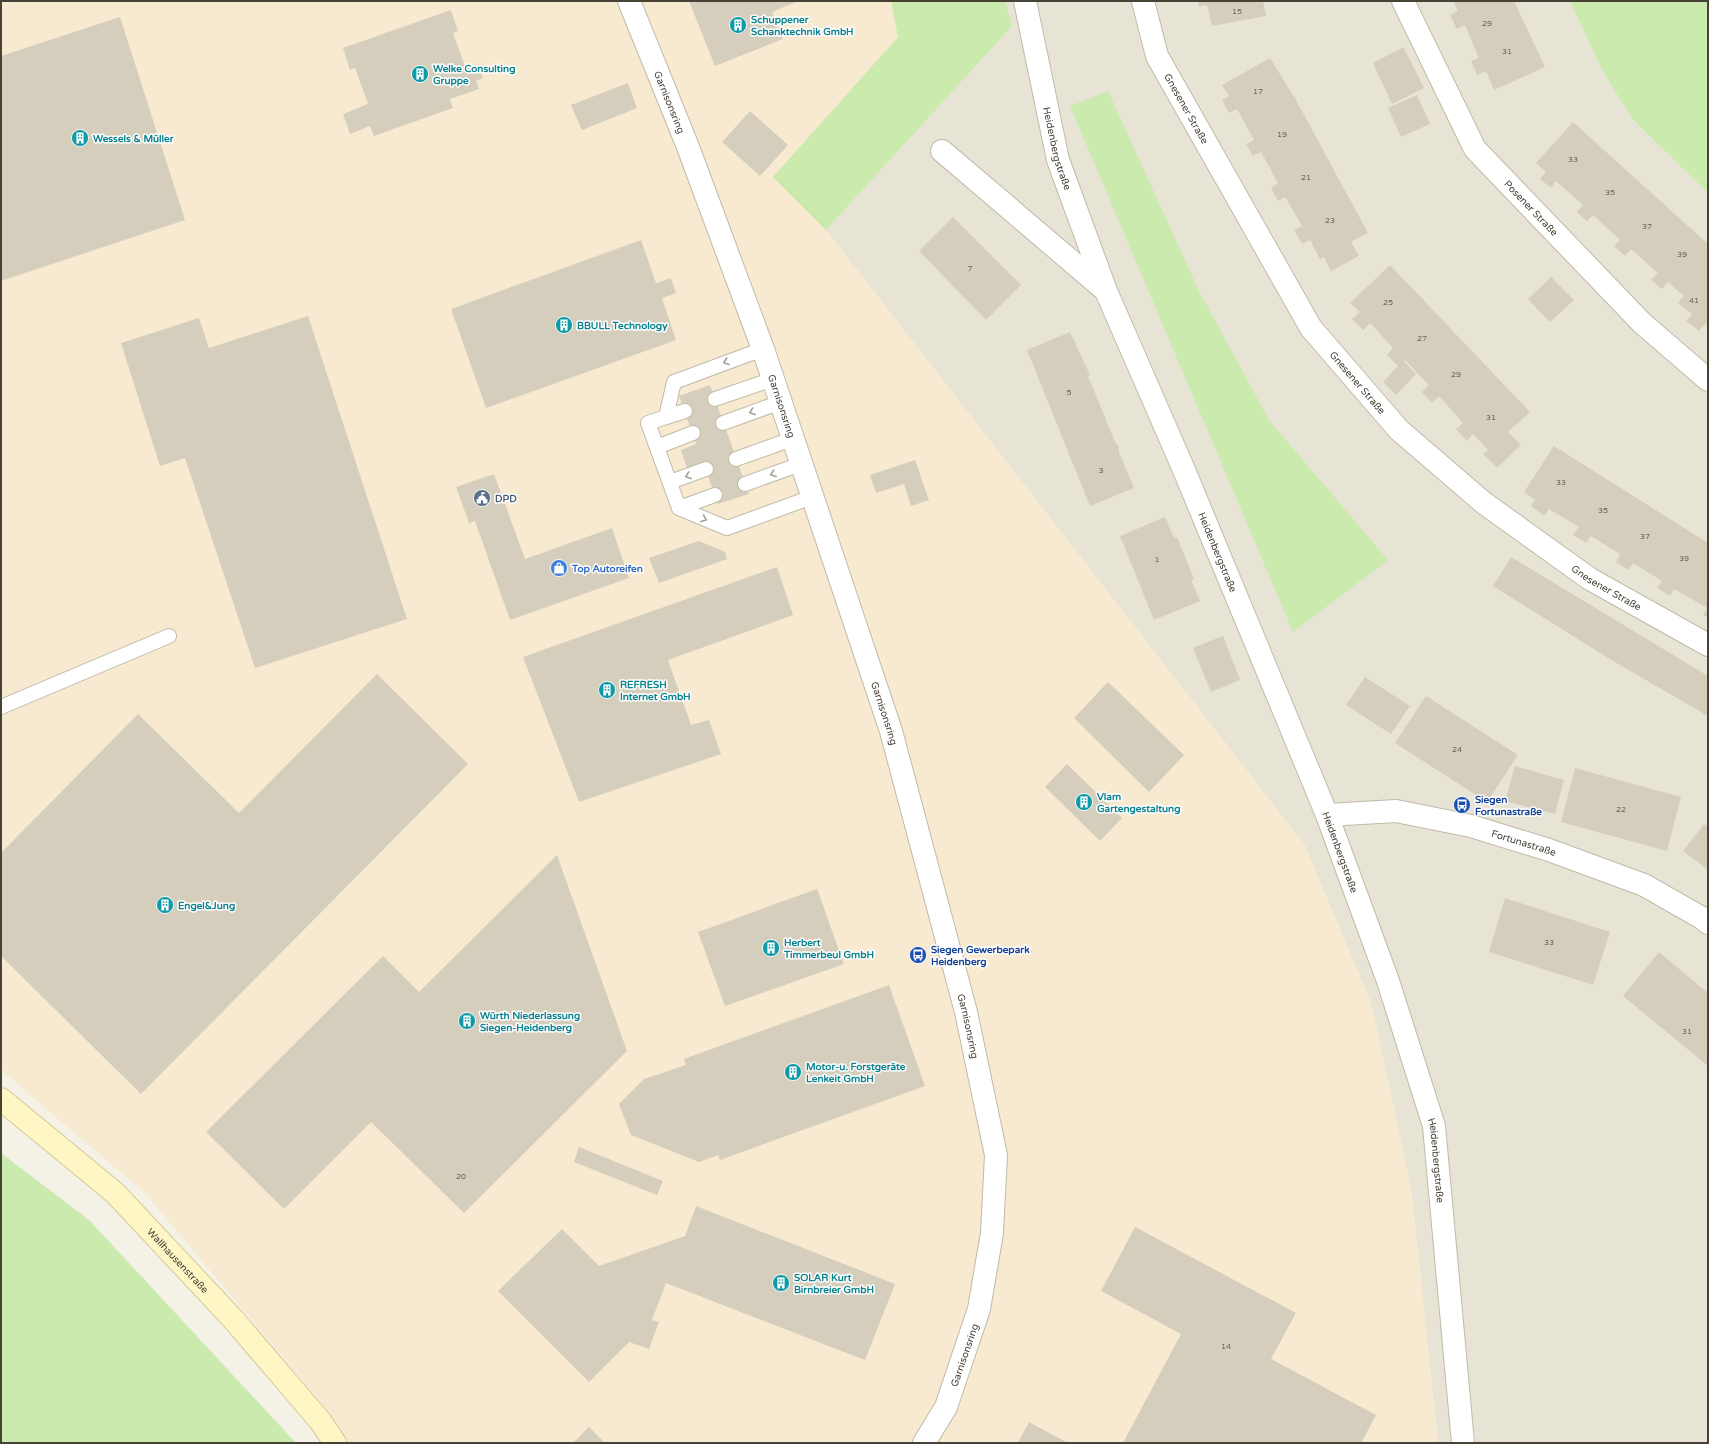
<svg xmlns="http://www.w3.org/2000/svg" width="1709" height="1444" viewBox="0 0 1709 1444" font-family="'Varela Round',sans-serif">
<style>
.residential{fill:#e8e4d5}
.commercial{fill:#f7ead1}
.green{fill:#caeaae}
.building{fill:#d6cebc}
.lines{fill:none;stroke-linecap:round;stroke-linejoin:round}
.lane-casing{stroke:#c0baa9;stroke-width:16}
.street-casing{stroke:#c0baa9;stroke-width:24}
.secondary-casing{stroke:#d6c995;stroke-width:24}
.lane{stroke:#fff;stroke-width:14}
.street{stroke:#fff;stroke-width:22}
.secondary{stroke:#fff6c6;stroke-width:22}
.oneway{stroke:#a3a09a}
.labels{text-anchor:middle;stroke-width:3;stroke-linejoin:round;paint-order:stroke}
.number-label{font-size:8px;fill:#6b6558}
.culture-label{font-size:10px;font-weight:bold;fill:#0d838f;stroke:#fff;text-anchor:start}
.street-label{font-size:10px;fill:#474236;stroke:#fff}
.service-label{font-size:10px;font-weight:bold;fill:#4e5e75;stroke:#fff;text-anchor:start}
.shop-label{font-size:10px;font-weight:bold;fill:#366cbe;stroke:#fff;text-anchor:start}
.transit-label{font-size:10px;font-weight:bold;fill:#164399;stroke:#fff;text-anchor:start}
</style>
<rect width="100%" height="100%" fill="#f4f1e7"/>
<path class="residential" d="M1005,1H1570L1602,70L1633,120L1708,193V1443H1438L1411,1188L1371,1003L1304,844L826,230L1011,26Z"/>
<path class="commercial" d="M1,1H1005L1012,26L826,230L1304,844L1371,1003L1411,1188L1438,1443H348L319,1400L145,1193L1,1070Z"/>
<g class="green">
<path d="M891,1H1005L1012,26L826,230L773,177L898,37Z"/>
<path d="M1570,1H1708V193L1633,120L1602,70Z"/>
<path d="M1108,91L1199,291L1269,420L1388,560L1293,632L1070,106Z"/>
<path d="M1,1153L89,1220L296,1443H1Z"/>
</g>
<g class="building">
<path d="M689,1H798L772,12L783,39L715,66Z"/>
<path d="M1198,1H1263L1266,16L1212,26L1207,5L1199,7Z"/>
<path d="M1453,1H1514L1545,67L1494,90L1486,71L1477,75L1471,61L1479,58L1465,25L1457,29L1450,15L1458,11Z"/>
<path d="M451,10L458,31L453,33L466,69L471,67L473,71L479,68L483,78L476,81L479,89L450,99L453,108L374,136L370,126L350,134L343,114L368,104L355,68L350,70L343,48Z"/>
<path d="M120,17L185,220L1,281V56Z"/>
<path d="M1403,46L1424,88L1392,104L1373,63L1402,48Z"/>
<path d="M1270,58L1296,100L1368,233L1351,242L1359,256L1331,271L1324,257L1320,259L1310,240L1302,244L1294,230L1302,226L1285,197L1278,201L1271,188L1278,183L1261,152L1253,156L1246,144L1254,140L1237,109L1229,113L1222,100L1229,96L1222,85Z"/>
<path d="M628,83L637,108L582,130L571,105Z"/>
<path d="M1417,95L1430,124L1401,137L1388,108Z"/>
<path d="M750,111L788,145L760,176L722,142Z"/>
<path d="M1573,122L1708,244V326L1705,324L1699,331L1686,321L1692,314L1678,303L1684,296L1668,282L1662,289L1651,280L1658,273L1631,249L1625,256L1614,246L1620,240L1593,215L1587,221L1577,212L1583,205L1556,181L1551,188L1540,179L1546,172L1536,163Z"/>
<path d="M953,217L1021,285L986,320L919,251Z"/>
<path d="M641,240L656,283L671,278L676,293L662,298L676,340L486,408L451,309Z"/>
<path d="M1390,265L1530,412L1508,432L1521,445L1497,468L1483,454L1488,450L1473,434L1467,441L1456,429L1463,423L1439,396L1432,403L1422,392L1429,385L1405,360L1404,361L1416,374L1396,395L1383,382L1398,366L1387,355L1393,348L1370,323L1363,330L1352,319L1360,312L1350,303Z"/>
<path d="M1551,277L1574,300L1550,322L1528,299Z"/>
<path d="M308,316L407,619L255,668L185,458L160,466L121,343L199,318L209,348Z"/>
<path d="M1070,332L1090,375L1088,376L1115,442L1119,447V452L1134,488L1090,506L1027,350Z"/>
<path d="M710,385L749,494L718,504L703,462L687,468L681,450L696,444L679,396Z"/>
<path d="M1554,446L1708,543V618L1703,615L1707,608L1674,589L1670,596L1657,588L1662,581L1633,563L1628,570L1616,562L1620,554L1591,536L1586,543L1573,535L1579,527L1549,509L1544,516L1531,506L1535,500L1524,492Z"/>
<path d="M915,460L929,500L911,506L904,484L876,493L870,475Z"/>
<path d="M494,474L525,559L612,528L629,578L510,620L475,521L469,523L456,487Z"/>
<path d="M1165,517L1174,538L1177,537L1194,579L1191,580L1200,601L1154,620L1120,536Z"/>
<path d="M699,541L725,552L727,559L659,583L649,558Z"/>
<path d="M1511,557L1708,676V716L1613,661L1493,586Z"/>
<path d="M777,567L793,615L668,660L691,725L709,720L721,754L579,802L523,657Z"/>
<path d="M1223,636L1240,680L1211,692L1193,648Z"/>
<path d="M377,674L468,764L141,1094L1,956V853L138,714L239,813Z"/>
<path d="M1365,677L1410,706L1391,734L1346,705Z"/>
<path d="M1108,682L1184,755L1149,792L1074,718Z"/>
<path d="M1426,696L1518,755L1487,802L1395,743Z"/>
<path d="M1067,764L1122,818L1100,841L1045,787Z"/>
<path d="M1515,766L1564,780L1555,814L1505,801Z"/>
<path d="M1575,768L1681,797L1667,851L1561,822Z"/>
<path d="M1704,824L1708,827V870L1683,851Z"/>
<path d="M557,855L627,1051L464,1213L371,1122L284,1209L206,1132L383,956L419,992Z"/>
<path d="M817,889L844,964L725,1006L698,932Z"/>
<path d="M1505,898L1610,932L1593,985L1489,952Z"/>
<path d="M1659,952L1708,993V1066L1623,996Z"/>
<path d="M889,985L925,1086L720,1160L718,1155L699,1162L631,1135L619,1104L644,1079L686,1065L684,1059Z"/>
<path d="M579,1147L663,1181L657,1195L574,1162Z"/>
<path d="M696,1206L895,1284L865,1360L666,1283L652,1320L659,1322L649,1349L629,1342L589,1382L498,1291L562,1229L599,1266L685,1236Z"/>
<path d="M1135,1227L1296,1313L1271,1359L1376,1415L1361,1443H1123L1181,1334L1101,1291Z"/>
<path d="M1029,1422L1068,1443H1018Z"/>
<path d="M589,1427L605,1443H573Z"/>
</g>
<g class="lines">
<g class="lane-casing">
<g id="lane">
<path d="M763,349L674,382L666,417L648,423L679,508L727,528L812,497"/>
<path d="M715,399L773,379"/>
<path d="M666,417L685,411"/>
<path d="M723,423L781,402"/>
<path d="M657,447L693,433"/>
<path d="M736,459L792,439"/>
<path d="M670,482L706,469"/>
<path d="M745,484L801,464"/>
<path d="M679,508L715,495"/>
<path d="M1,707L169,636"/>
</g>
</g>
<g class="street-casing">
<g id="street">
<path id="s1" d="M629,1L688,147L763,349L891,731L966,1012L996,1155L992,1233L979,1309L946,1407L924,1443"/>
<path id="s2" d="M1025,1L1058,160L1106,291L1184,470L1327,815L1388,981L1434,1126L1463,1443"/>
<path id="s3" d="M1143,1L1157,56L1311,328L1399,430L1484,503L1590,579L1708,645"/>
<path id="s4" d="M1403,1L1475,149L1642,323L1708,380"/>
<path d="M942,151L1105,290"/>
<path id="s5" d="M1327,815L1396,811L1471,826L1549,850L1644,885L1702,918L1708,923"/>
</g>
</g>
<g class="secondary-casing">
<g id="secondary">
<path id="s6" d="M1,1099L115,1193L233,1319L321,1422L335,1443"/>
</g>
</g>
<use href="#lane" class="lane"/>
<use href="#street" class="street"/>
<use href="#secondary" class="secondary"/>
</g>
<defs><path id="oneway-chevron" d="M-2-3.5L2.5 0L-2 3.5" fill="none" stroke-width="1.6" stroke-linecap="round" stroke-linejoin="round"/></defs>
<g class="oneway">
<use href="#oneway-chevron" transform="translate(726 362) rotate(160)"/>
<use href="#oneway-chevron" transform="translate(752 412) rotate(160)"/>
<use href="#oneway-chevron" transform="translate(773 474) rotate(160)"/>
<use href="#oneway-chevron" transform="translate(688 476) rotate(160)"/>
<use href="#oneway-chevron" transform="translate(704 519) rotate(23)"/>
</g>
<defs>
<g id="building-disc" transform="scale(0.9)"><circle r="9.5" fill="#0f9aa8" stroke="#fff"/><path d="M-4-6H4V6H1V3H-1V6H-4ZM-2.5-4.3h1.7v1.8h-1.7ZM.8-4.3h1.7v1.8H.8ZM-2.5-1h1.7V.8h-1.7ZM.8-1h1.7V.8H.8Z" fill="#fff"/></g>
<g id="civic-disc" transform="scale(0.9)"><circle r="9.5" fill="#5c6f8a" stroke="#fff"/><path d="M-.6-6.5H3V-4.5H.6V-3L4-1V1h2V6H-6V1h2V-1L-.6-3ZM-1.2 2.5V6h2.4V2.5Z" fill="#fff"/></g>
<g id="shop-disc" transform="scale(0.9)"><circle r="9.5" fill="#3f7fe0" stroke="#fff"/><path d="M-5-2.5h2.3a2.7 3.5 0 0 1 5.4 0H5L5.5 6h-11ZM-1.5-2.5h3a1.5 2.3 0 0 0-3 0Z" fill="#fff"/></g>
<g id="bus-disc" transform="scale(0.9)"><circle r="9.5" fill="#1a4fb4" stroke="#fff"/><path d="M-5-6H5V4H4V6H2V4H-2V6H-4V4H-5ZM-3.5-4V0h7V-4ZM-3.5 1.2v1.5H-2V1.2ZM2 1.2v1.5H3.5V1.2Z" fill="#fff"/></g>
</defs>
<g fill-rule="evenodd">
<use href="#building-disc" x="738" y="25"/>
<use href="#building-disc" x="420" y="74"/>
<use href="#building-disc" x="80" y="138"/>
<use href="#building-disc" x="564" y="325"/>
<use href="#civic-disc" x="482" y="498"/>
<use href="#shop-disc" x="559" y="568"/>
<use href="#building-disc" x="607" y="690"/>
<use href="#building-disc" x="1084" y="802"/>
<use href="#bus-disc" x="1462" y="805"/>
<use href="#building-disc" x="165" y="905"/>
<use href="#building-disc" x="771" y="948"/>
<use href="#bus-disc" x="918" y="955"/>
<use href="#building-disc" x="467" y="1021"/>
<use href="#building-disc" x="793" y="1072"/>
<use href="#building-disc" x="781" y="1283"/>
</g>
<g class="labels">
<g class="number-label">
<text x="1237" y="14">15</text>
<text x="1487" y="26">29</text>
<text x="1507" y="54">31</text>
<text x="1258" y="94">17</text>
<text x="1282" y="137">19</text>
<text x="1573" y="162">33</text>
<text x="1306" y="180">21</text>
<text x="1610" y="195">35</text>
<text x="1330" y="223">23</text>
<text x="1647" y="229">37</text>
<text x="1682" y="257">39</text>
<text x="970" y="271">7</text>
<text x="1694" y="303">41</text>
<text x="1388" y="305">25</text>
<text x="1422" y="341">27</text>
<text x="1456" y="377">29</text>
<text x="1069" y="395">5</text>
<text x="1491" y="420">31</text>
<text x="1101" y="473">3</text>
<text x="1561" y="485">33</text>
<text x="1603" y="513">35</text>
<text x="1645" y="539">37</text>
<text x="1684" y="561">39</text>
<text x="1157" y="562">1</text>
<text x="1457" y="752">24</text>
<text x="1621" y="812">22</text>
<text x="1549" y="945">33</text>
<text x="1687" y="1034">31</text>
<text x="461" y="1179">20</text>
<text x="1226" y="1349">14</text>
</g>
<g class="culture-label">
<text x="751" y="23">Schuppener<tspan x="751" dy="12">Schanktechnik GmbH</tspan></text>
<text x="433" y="72">Welke Consulting<tspan x="433" dy="12">Gruppe</tspan></text>
<text x="93" y="142">Wessels &amp; Müller</text>
<text x="577" y="329">BBULL Technology</text>
<text x="620" y="688">REFRESH<tspan x="620" dy="12">Internet GmbH</tspan></text>
<text x="1097" y="800">Vlam<tspan x="1097" dy="12">Gartengestaltung</tspan></text>
<text x="178" y="909">Engel&amp;Jung</text>
<text x="784" y="946">Herbert<tspan x="784" dy="12">Timmerbeul GmbH</tspan></text>
<text x="480" y="1019">Würth Niederlassung<tspan x="480" dy="12">Siegen-Heidenberg</tspan></text>
<text x="806" y="1070">Motor-u. Forstgeräte<tspan x="806" dy="12">Lenkeit GmbH</tspan></text>
<text x="794" y="1281">SOLAR Kurt<tspan x="794" dy="12">Birnbreier GmbH</tspan></text>
</g>
<g class="street-label">
<text dy="4" stroke="none"><textPath href="#s1" startOffset="109">Garnisonsring</textPath></text>
<text dy="4" stroke="none"><textPath href="#s3" startOffset="117">Gnesener Straße</textPath></text>
<text dy="4" stroke="none"><textPath href="#s2" startOffset="151">Heidenbergstraße</textPath></text>
<text dy="4" stroke="none"><textPath href="#s4" startOffset="246">Posener Straße</textPath></text>
<text dy="4" stroke="none"><textPath href="#s3" startOffset="441">Gnesener Straße</textPath></text>
<text dy="4" stroke="none"><textPath href="#s1" startOffset="433">Garnisonsring</textPath></text>
<text dy="4" stroke="none"><textPath href="#s2" startOffset="586">Heidenbergstraße</textPath></text>
<text dy="4" stroke="none"><textPath href="#s3" startOffset="765">Gnesener Straße</textPath></text>
<text dy="4" stroke="none"><textPath href="#s1" startOffset="757">Garnisonsring</textPath></text>
<text dy="4" stroke="none"><textPath href="#s5" startOffset="201">Fortunastraße</textPath></text>
<text dy="4" stroke="none"><textPath href="#s2" startOffset="910">Heidenbergstraße</textPath></text>
<text dy="4" stroke="none"><textPath href="#s1" startOffset="1081">Garnisonsring</textPath></text>
<text dy="4" stroke="none"><textPath href="#s2" startOffset="1234">Heidenbergstraße</textPath></text>
<text dy="4" stroke="none"><textPath href="#s6" startOffset="240">Wallhausenstraße</textPath></text>
<text transform="translate(964 1355) rotate(-71)" y="4">Garnisonsring</text>
</g>
<g class="service-label">
<text x="495" y="502">DPD</text>
</g>
<g class="shop-label">
<text x="572" y="572">Top Autoreifen</text>
</g>
<g class="transit-label">
<text x="1475" y="803">Siegen<tspan x="1475" dy="12">Fortunastraße</tspan></text>
<text x="931" y="953">Siegen Gewerbepark<tspan x="931" dy="12">Heidenberg</tspan></text>
</g>
</g>
<rect width="1709" height="1444" fill="none" stroke="#474236" stroke-width="4"/>
</svg>
